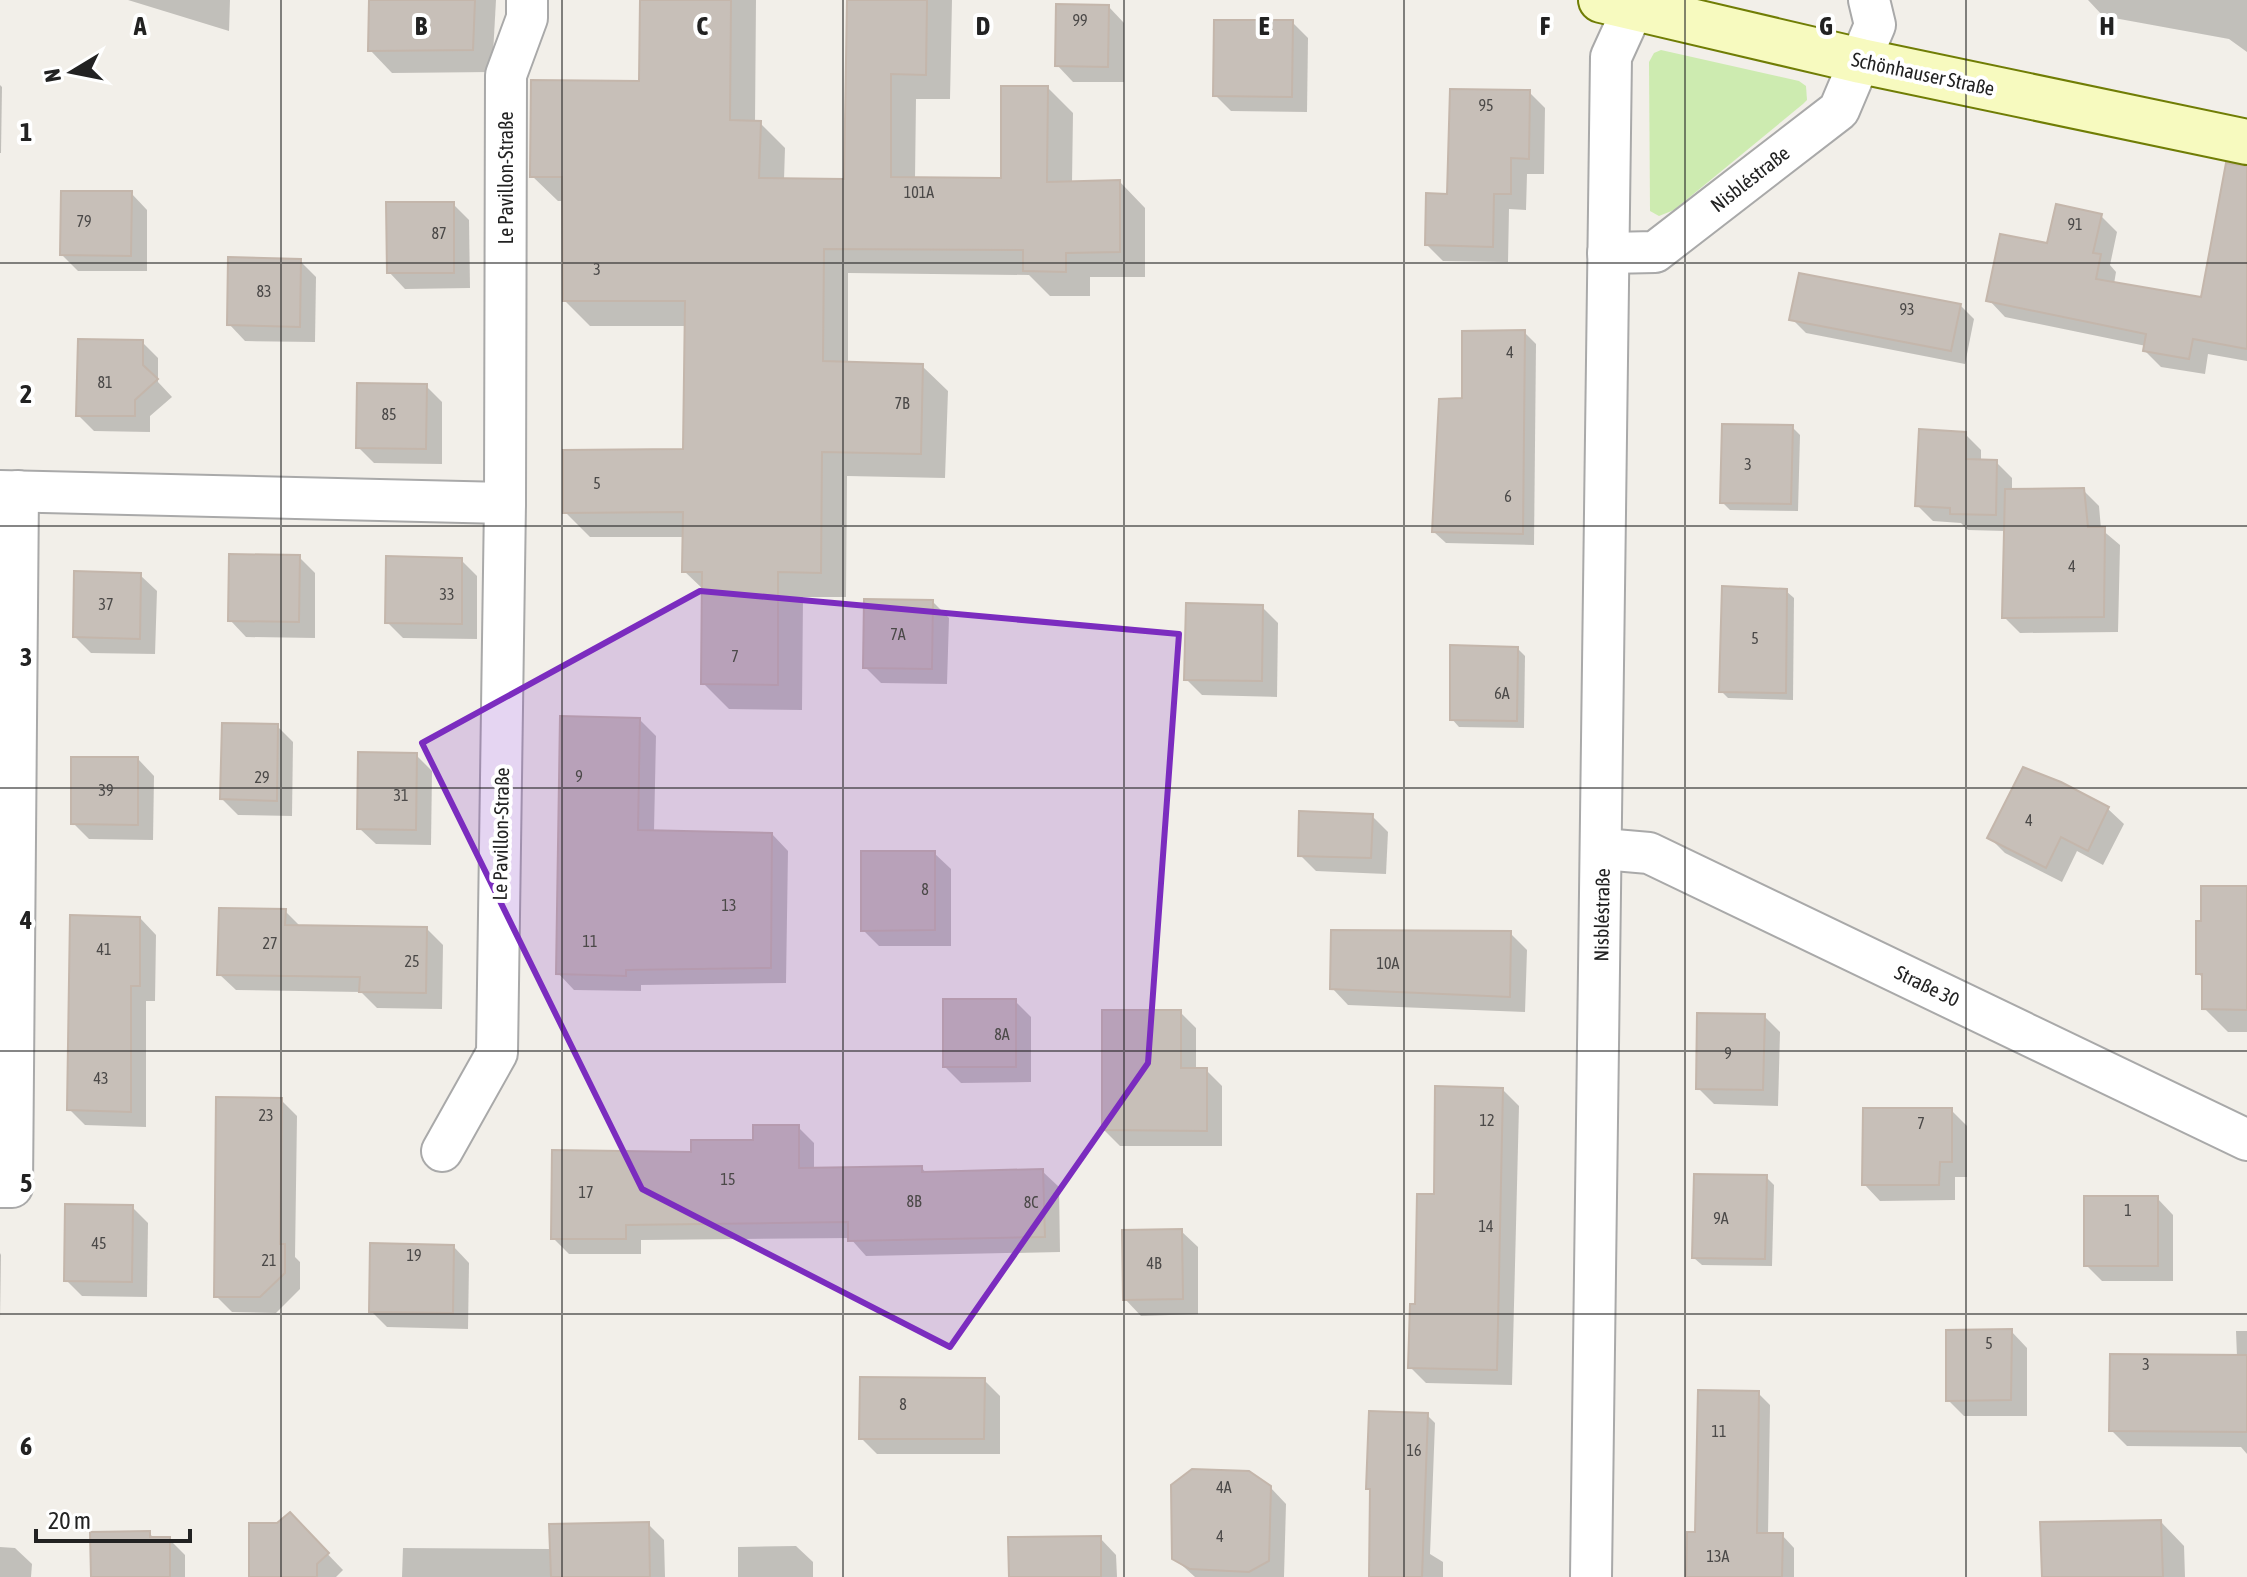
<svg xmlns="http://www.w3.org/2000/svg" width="2247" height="1577" viewBox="0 0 2247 1577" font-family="'Asap Condensed',sans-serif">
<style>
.grass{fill:#cdebb0}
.shadow{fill:#0003}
.building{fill:#c7bfb8;stroke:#c4b6ab;stroke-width:2}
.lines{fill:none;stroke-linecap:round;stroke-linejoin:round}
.street-casing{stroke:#a9a9a9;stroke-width:44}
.secondary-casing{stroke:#707d05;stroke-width:48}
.street{stroke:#fff;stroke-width:40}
.secondary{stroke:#f7fabf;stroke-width:44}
.marked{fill:#7b2cbf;fill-opacity:0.2;stroke:#7b2cbf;stroke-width:6;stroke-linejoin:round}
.grid{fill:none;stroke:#222;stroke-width:2;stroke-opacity:0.55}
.labels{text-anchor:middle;stroke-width:8;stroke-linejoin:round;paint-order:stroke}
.number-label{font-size:16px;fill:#4b4948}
.street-label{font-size:20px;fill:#222;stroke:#fff}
.grid-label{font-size:26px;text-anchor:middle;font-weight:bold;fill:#222;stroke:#fff;stroke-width:8;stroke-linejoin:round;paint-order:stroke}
</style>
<rect width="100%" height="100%" fill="#f2efe9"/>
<path class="grass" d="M1661,50L1799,81L1806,86L1807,100L1803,104L1674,210L1659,216L1650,211L1649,62L1654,53Z"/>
<g class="shadow">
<path d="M128,0H230L229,31Z"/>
<path d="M371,0H496L492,72L392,73L370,50Z"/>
<path d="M642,0H756L755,123H760L785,148L784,180L846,181L849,0H952L950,99H916L915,179L1003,180L1048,88L1073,113L1072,183L1120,182L1145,208V277H1090V296H1050L1029,275L848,273V364L922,366L948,391L945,478L847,476L846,597H803L802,710L729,709L703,683L704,590L684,571L685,537H590L565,512L685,451L686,326H590L565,301L564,201H558L532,176L641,84Z"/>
<path d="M2088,0H2247V52L2229,39L2103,16Z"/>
<path d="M1108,6L1124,23V82H1073L1057,65Z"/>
<path d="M1292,22L1308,38L1307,112L1231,111L1215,95Z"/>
<path d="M0,85L2,87L1,153H0Z"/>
<path d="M1529,92L1545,108L1544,174H1527L1526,210L1509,209L1508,262L1443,261L1427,245L1449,196Z"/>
<path d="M131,193L147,210V271H78L62,255Z"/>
<path d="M453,204L469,220L470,288L405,289L389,272Z"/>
<path d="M2101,216L2117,232L2110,265L2116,272L2114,284L2202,299L2247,236V361L2208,354L2205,374L2161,367L2145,351L2146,346L2005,317L1989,300L2049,246Z"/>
<path d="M300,261L316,277L315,342L245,341L229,324Z"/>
<path d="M1960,305L1974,319L1965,364L1806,333L1792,319Z"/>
<path d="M1524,332L1536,344L1534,545L1446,543L1434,532L1464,400Z"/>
<path d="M142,342L158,358V382L172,397L150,416V432L94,431L78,415Z"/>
<path d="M426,386L442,402V464L374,463L358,447Z"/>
<path d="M1792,427L1800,435L1798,511L1730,510L1722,502Z"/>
<path d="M1965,434L1981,450V462H1996L2012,478V491L2083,490L2099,506L2101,529L2120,545L2118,632L2020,633L2004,617L2006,531L1968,530L1961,523L1933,521L1917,505Z"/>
<path d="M299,557L315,573V638L246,637L230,620Z"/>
<path d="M461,560L477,576V639L403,638L387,622Z"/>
<path d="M140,575L157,591L155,654L91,653L75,637Z"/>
<path d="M1786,591L1794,598L1793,700L1728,698L1721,691Z"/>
<path d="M933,602L949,618L947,684L881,683L865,667Z"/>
<path d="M1262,607L1278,623L1277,697L1202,695L1186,679Z"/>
<path d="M1518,649L1525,656L1524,728L1459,727L1452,719Z"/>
<path d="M639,719L656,736L654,832L772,834L788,851L786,983L641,985V991L574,990L558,973Z"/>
<path d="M277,726L293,742L292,816L238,815L222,799Z"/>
<path d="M416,755L432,771L431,845L376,844L359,828Z"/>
<path d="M138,759L154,776L153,840L89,839L73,823Z"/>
<path d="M2061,783L2108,809L2124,824L2103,865L2077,851L2062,882L2005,853L1990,838Z"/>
<path d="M1372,816L1388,832L1386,874L1316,871L1300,855Z"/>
<path d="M934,853L951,869V946H879L863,930Z"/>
<path d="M2247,888V1032H2228L2204,1008V979L2198,973L2203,922Z"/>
<path d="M285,911L301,927L427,929L443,945L442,1009L377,1008L361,992L236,990L219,974Z"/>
<path d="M140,918L156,935L155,1001H146V1127L85,1125L69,1109Z"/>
<path d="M1510,933L1527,950L1525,1012L1348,1005L1332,988Z"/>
<path d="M1015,1001L1031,1017V1082L961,1083L945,1067Z"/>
<path d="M1180,1012L1196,1028V1070H1206L1222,1086V1146H1120L1104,1130Z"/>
<path d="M1764,1016L1780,1032L1778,1106L1714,1104L1698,1088Z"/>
<path d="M1502,1089L1519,1106L1512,1385L1426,1383L1410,1367L1436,1196Z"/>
<path d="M281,1100L297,1116L295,1257L300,1262V1289L276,1313L232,1312L216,1296Z"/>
<path d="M1951,1110L1967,1126V1177H1955V1200L1880,1201L1864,1184Z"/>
<path d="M798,1127L814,1143V1170L922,1168L927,1174L1042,1171L1059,1187L1060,1252L866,1256L850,1238L641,1240V1254H569L553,1238L693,1154L755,1142Z"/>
<path d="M1766,1177L1774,1185L1772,1266L1702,1265L1694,1258Z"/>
<path d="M2157,1198L2173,1215V1281H2102L2086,1265Z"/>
<path d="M132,1207L148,1223L147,1297L82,1296L66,1280Z"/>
<path d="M1181,1231L1198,1247V1314L1141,1316L1125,1299Z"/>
<path d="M453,1246L469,1263L468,1329L387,1327L371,1311Z"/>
<path d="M0,1253L1,1255L0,1319Z"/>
<path d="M2011,1331L2027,1348V1416H1964L1948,1400Z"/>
<path d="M2236,1331H2247V1454L2241,1447L2127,1446L2111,1430L2237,1357Z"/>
<path d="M984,1380L1000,1396V1454H877L861,1438Z"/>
<path d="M1758,1393L1770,1405L1768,1535H1782L1794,1548V1577H1688L1697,1534Z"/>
<path d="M1427,1415L1435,1423L1430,1554L1443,1562V1577H1370Z"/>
<path d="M1270,1487L1286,1504L1284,1577H1195L1174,1558Z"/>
<path d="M290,1515L343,1570L336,1577H251L278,1525Z"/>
<path d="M2161,1522L2184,1546L2185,1577H2044Z"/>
<path d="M648,1524L664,1540L665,1577H402L403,1548L552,1549Z"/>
<path d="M149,1533L155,1539H169L185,1555V1577H93Z"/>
<path d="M1100,1538L1116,1555L1117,1577H1011Z"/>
<path d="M796,1546L813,1562V1577H738V1547Z"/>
<path d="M0,1547L15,1548L32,1564L31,1577H0Z"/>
</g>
<g class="building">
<path d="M369,0H475L473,50L368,51Z"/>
<path d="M640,0H731L730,120L761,121L759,178L844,179L847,0H927L926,75L891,74V177L1001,178V86H1048L1047,182L1120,180V252L1066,253V272L1023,271V250L824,249L823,361L923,364L921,454L822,452L821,573L778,572V685L701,684L702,572H682L683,512L563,513V450L683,449L685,301H563L562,177H530L531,80L639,81Z"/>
<path d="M1056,4L1109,5L1108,67L1055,66Z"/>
<path d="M1214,20H1293L1292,97L1213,96Z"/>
<path d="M1450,89L1530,90L1529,159L1511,158V194H1494L1493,247L1425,245L1426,193L1447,194Z"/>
<path d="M2226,163L2247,166V349L2193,339L2189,359L2143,351L2146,334L1986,301L2000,234L2047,243L2056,204L2102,214L2093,253L2101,254L2096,279L2201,297Z"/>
<path d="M61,191H132L131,256L60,255Z"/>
<path d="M386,202H454V273H387Z"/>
<path d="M228,257L301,259L300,327L227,325Z"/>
<path d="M1799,273L1961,304L1951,351L1789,320Z"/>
<path d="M1525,330L1523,534L1432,532L1439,399L1462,398V331Z"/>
<path d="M78,339L143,340V365L158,379L135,400V416H76Z"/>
<path d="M357,383L427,384L426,449L356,448Z"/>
<path d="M1722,424L1793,425L1791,504L1720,503Z"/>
<path d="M1919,429L1966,432V459L1997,460L1996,515L1950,514V508L1915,506Z"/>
<path d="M2084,488L2088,527H2105L2104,617L2002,618L2005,489Z"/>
<path d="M229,554L300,555L299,622L228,621Z"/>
<path d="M386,556L462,558V624L385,623Z"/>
<path d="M74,571L141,573L140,639L73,637Z"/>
<path d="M1722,586L1787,589L1786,693L1719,692Z"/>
<path d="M864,599L933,600L932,669L863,668Z"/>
<path d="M1186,603L1263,605L1262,681L1184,680Z"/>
<path d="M1450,645L1518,647L1517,721L1450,720Z"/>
<path d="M560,716L640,718L638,830L772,833L771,968L626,970V976L556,974Z"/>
<path d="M222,723L278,724L277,801L220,799Z"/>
<path d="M358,752L417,753L416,830L357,829Z"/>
<path d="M71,757H138V825L71,824Z"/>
<path d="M2023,767L2061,782L2109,807L2088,851L2061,837L2046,868L1987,838Z"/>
<path d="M1299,811L1373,814L1371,858L1298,856Z"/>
<path d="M861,851H935V930L861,931Z"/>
<path d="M2201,886H2247V1010L2202,1009V974H2196V921H2201Z"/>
<path d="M219,908L286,909L285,925L427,927L426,993L359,992L360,977L217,975Z"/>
<path d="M70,915L140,917V986H131V1112L67,1110Z"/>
<path d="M1331,930L1511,931L1510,997L1330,989Z"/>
<rect x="943" y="999" width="73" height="68"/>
<path d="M1102,1010H1181V1068H1207V1131L1102,1130Z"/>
<path d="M1697,1013L1765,1014L1763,1090L1696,1089Z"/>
<path d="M1435,1086L1503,1088L1497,1370L1408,1368L1410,1304H1415L1417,1194H1434Z"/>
<path d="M216,1097L282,1098L280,1244H285V1273L260,1297H214Z"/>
<path d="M1863,1108H1952V1162H1940L1939,1185H1862Z"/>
<path d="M753,1125H799V1168L922,1166V1172L1043,1169L1045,1237L848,1241V1222L626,1225V1239H551L552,1150L691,1152V1140H753Z"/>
<path d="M1694,1174L1767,1175L1765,1259L1692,1258Z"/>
<rect x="2084" y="1196" width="74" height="70"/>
<path d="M65,1204L133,1205L132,1282L64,1281Z"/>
<path d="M1182,1229L1183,1299L1123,1300L1122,1230Z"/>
<path d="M370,1243L454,1245L453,1313L369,1312Z"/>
<path d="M2012,1329L2011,1400L1946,1401V1330Z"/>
<path d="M2110,1354L2247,1355V1432L2109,1431Z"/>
<path d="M860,1377L985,1378L984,1439H859Z"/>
<path d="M1698,1390L1759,1391L1757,1533H1783L1782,1577H1686L1687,1532H1695Z"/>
<path d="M1369,1411L1428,1413L1422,1577H1369L1370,1489H1366Z"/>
<path d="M1192,1469L1249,1471L1271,1486L1269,1561L1249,1572L1190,1569L1172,1559L1171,1485Z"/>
<path d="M290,1512L329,1553L317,1564V1577H249V1523H277Z"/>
<path d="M2161,1520L2163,1577H2042L2040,1522Z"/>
<path d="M649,1522L650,1577H551L549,1524Z"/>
<path d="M150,1531V1537H170V1577H91L90,1532Z"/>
<path d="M1101,1536V1577H1009L1008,1537Z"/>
</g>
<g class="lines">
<g class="street-casing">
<g id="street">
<path d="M1608,253L1655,252L1839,110L1875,25L1869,0"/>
<path d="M0,491L505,503"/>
<path d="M1603,849L1649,853L2247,1140"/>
<path d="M442,1151L497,1053L505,503L506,75L527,18V0"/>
<path d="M0,1187H12L18,491"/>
<path d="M1591,1577L1611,57L1637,0"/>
</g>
</g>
<g class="secondary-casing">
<path id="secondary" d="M1601,0L1861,61L2247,142"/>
</g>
<use href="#street" class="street"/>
<use href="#secondary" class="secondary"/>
</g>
<path class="marked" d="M700,591L1179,634L1148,1063L950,1347L642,1189L422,743Z"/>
<path class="grid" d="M281,0V1577M562,0V1577M843,0V1577M1124,0V1577M1404,0V1577M1685,0V1577M1966,0V1577M0,263H2247M0,526H2247M0,788H2247M0,1051H2247M0,1314H2247"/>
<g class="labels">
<g class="number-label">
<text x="1080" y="26">99</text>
<text x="1486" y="111">95</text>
<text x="919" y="198">101A</text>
<text x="84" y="227">79</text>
<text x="2075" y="230">91</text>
<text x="439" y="239">87</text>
<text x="597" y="275">3</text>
<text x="264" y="297">83</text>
<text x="1907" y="315">93</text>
<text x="1510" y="358">4</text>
<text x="105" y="388">81</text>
<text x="902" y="409">7B</text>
<text x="389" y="420">85</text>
<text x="1748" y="470">3</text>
<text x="597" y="489">5</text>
<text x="1508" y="502">6</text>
<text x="2072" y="572">4</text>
<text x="447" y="600">33</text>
<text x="106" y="610">37</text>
<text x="898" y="640">7A</text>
<text x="1755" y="644">5</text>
<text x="735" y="662">7</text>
<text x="1502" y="699">6A</text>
<text x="579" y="782">9</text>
<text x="262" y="783">29</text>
<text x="106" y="796">39</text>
<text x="401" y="801">31</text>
<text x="2029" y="826">4</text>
<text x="925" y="895">8</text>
<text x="729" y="911">13</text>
<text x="590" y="947">11</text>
<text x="270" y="949">27</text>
<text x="104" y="955">41</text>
<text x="412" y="967">25</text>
<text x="1388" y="969">10A</text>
<text x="1002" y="1040">8A</text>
<text x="1728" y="1059">9</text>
<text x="101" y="1084">43</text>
<text x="266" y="1121">23</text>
<text x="1487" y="1126">12</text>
<text x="1921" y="1129">7</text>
<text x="728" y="1185">15</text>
<text x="586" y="1198">17</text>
<text x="914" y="1207">8B</text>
<text x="1031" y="1208">8C</text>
<text x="2128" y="1216">1</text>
<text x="1721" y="1224">9A</text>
<text x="1486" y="1232">14</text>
<text x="99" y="1249">45</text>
<text x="414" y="1261">19</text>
<text x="269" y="1266">21</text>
<text x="1154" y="1269">4B</text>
<text x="1989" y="1349">5</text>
<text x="2146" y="1370">3</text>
<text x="903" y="1410">8</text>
<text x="1719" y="1437">11</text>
<text x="1414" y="1456">16</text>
<text x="1224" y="1493">4A</text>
<text x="1220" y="1542">4</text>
<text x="1718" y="1562">13A</text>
</g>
<g class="street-label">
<text transform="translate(1923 74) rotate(12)" y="7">Schönhauser Straße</text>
<text transform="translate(506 178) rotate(-90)" y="7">Le Pavillon-Straße</text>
<text transform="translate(1750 179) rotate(-38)" y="7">Nisbléstraße</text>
<text transform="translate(501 834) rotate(-89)" y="7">Le Pavillon-Straße</text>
<text transform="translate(1602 915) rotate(-89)" y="7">Nisbléstraße</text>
<text transform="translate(1927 986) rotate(26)" y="7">Straße 30</text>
</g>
</g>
<g class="grid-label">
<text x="140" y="35">A</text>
<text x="421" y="35">B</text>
<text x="702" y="35">C</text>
<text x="983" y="35">D</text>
<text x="1264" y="35">E</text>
<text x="1545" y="35">F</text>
<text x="1826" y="35">G</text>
<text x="2107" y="35">H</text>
<text x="26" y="141">1</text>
<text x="26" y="403">2</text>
<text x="26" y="666">3</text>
<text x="26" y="929">4</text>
<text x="26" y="1192">5</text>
<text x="26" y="1455">6</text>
</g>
<g transform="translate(72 72) rotate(260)" stroke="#ffffff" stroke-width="6" paint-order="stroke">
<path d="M0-6L14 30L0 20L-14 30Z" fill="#222222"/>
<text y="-12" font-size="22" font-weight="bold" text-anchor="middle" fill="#222222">N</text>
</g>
<path d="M36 1529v12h154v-12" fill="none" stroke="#222222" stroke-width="4"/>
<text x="48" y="1529" font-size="24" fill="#222222" stroke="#ffffff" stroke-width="6" paint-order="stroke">20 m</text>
</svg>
